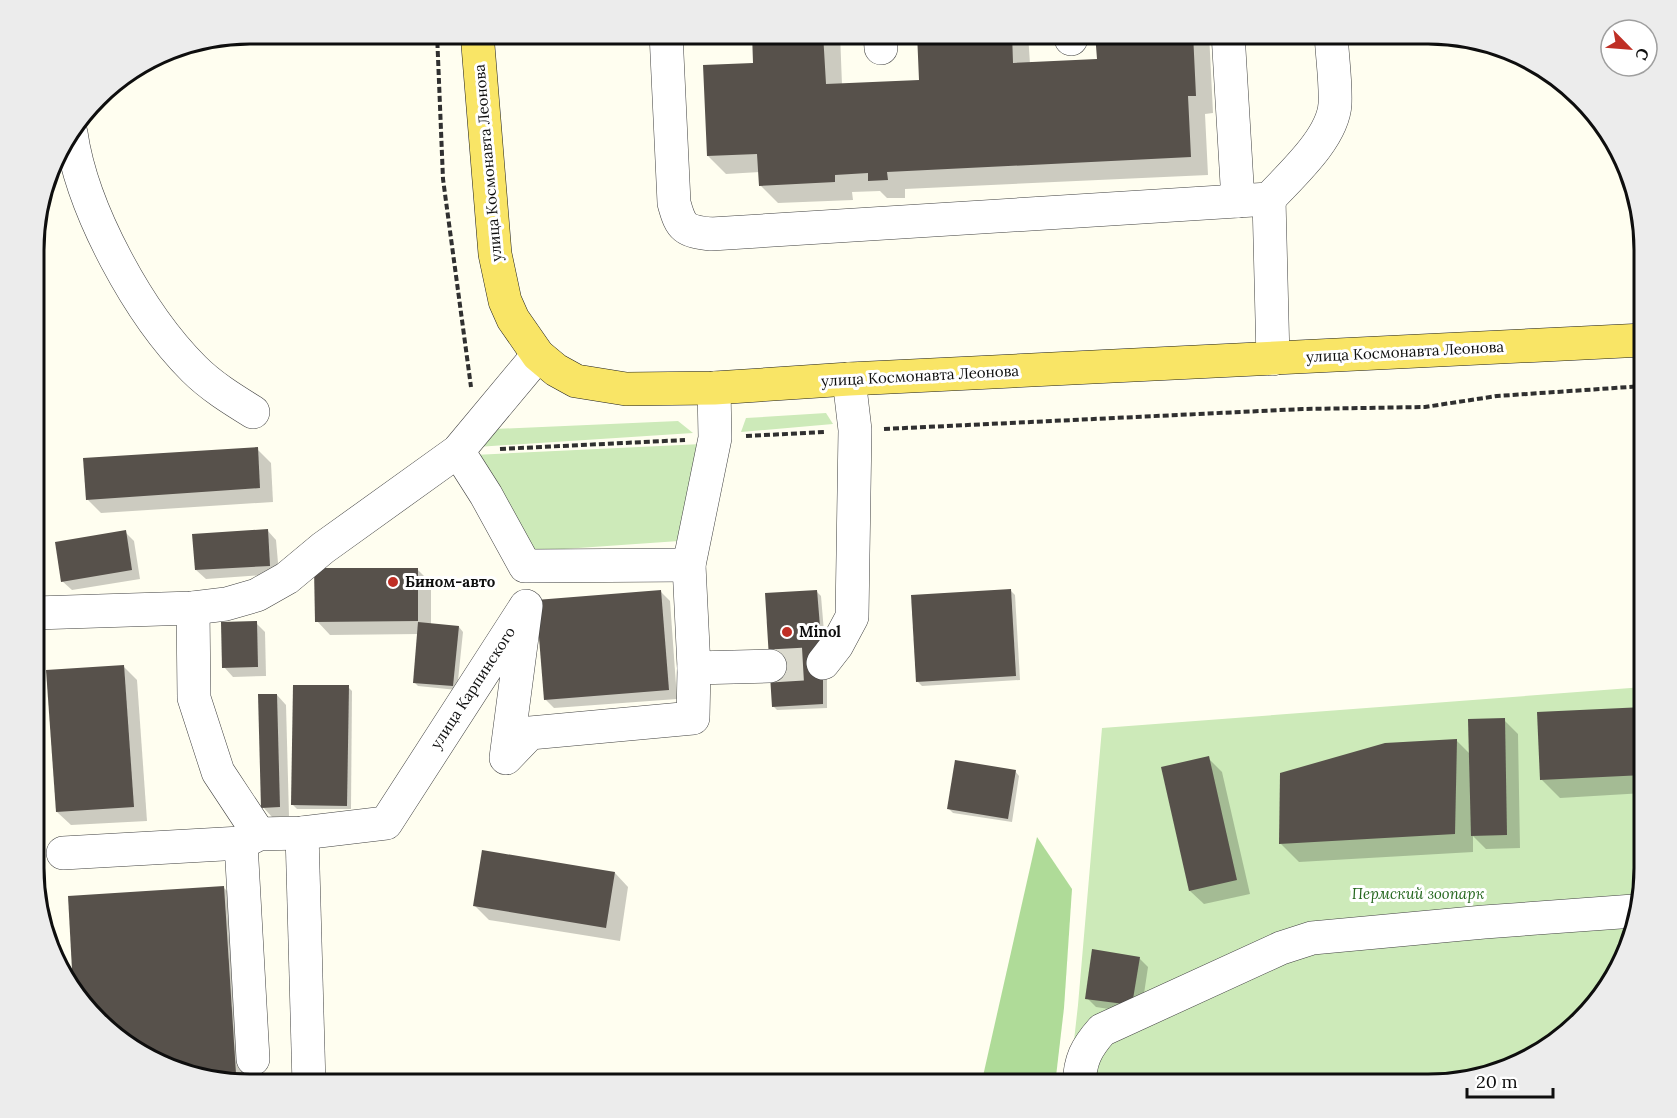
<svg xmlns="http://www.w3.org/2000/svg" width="1677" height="1118" viewBox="0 0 1677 1118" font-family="Lora,serif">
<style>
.green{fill:#cdeab9}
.forest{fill:#afdb98}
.shadow{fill:#0003}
.building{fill:#57514b}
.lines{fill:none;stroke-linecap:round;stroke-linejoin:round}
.minor-tunnel{stroke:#dbdace;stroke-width:33;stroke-dasharray:33 16;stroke-linecap:butt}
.minor-casing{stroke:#414141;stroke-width:34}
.major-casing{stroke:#1f1f1f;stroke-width:34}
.path{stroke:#303030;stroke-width:4;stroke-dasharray:6 3;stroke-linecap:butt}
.minor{stroke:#fff;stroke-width:33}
.major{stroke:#f9e566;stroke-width:33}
.poi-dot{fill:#bf2f25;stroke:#fff;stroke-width:2}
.labels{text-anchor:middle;stroke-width:6;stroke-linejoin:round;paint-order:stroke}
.street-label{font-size:15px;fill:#0e0e0e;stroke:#fff}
.poi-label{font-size:15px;font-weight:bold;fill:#0e0e0e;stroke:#fff;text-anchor:start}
.park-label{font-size:15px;font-style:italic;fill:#25671e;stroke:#fff}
.rim{fill:none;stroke:#0e0e0e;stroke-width:3}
</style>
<rect width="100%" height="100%" fill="#fffef0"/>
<g class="green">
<path d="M826,413L833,424L741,432L746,418Z"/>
<path d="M678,421L693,433L477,447L495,429Z"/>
<path d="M702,444L679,541L535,551L474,455Z"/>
<path d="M1644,687V882L1607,989L1535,1056L1441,1085H1069L1078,1005L1102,728Z"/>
</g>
<path class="forest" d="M1037,837L1072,889L1064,1008L1055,1085H981Z"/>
<g class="shadow">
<path d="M753,33H840L842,85L921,81L918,33H1028L1030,64L1098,61L1097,33H1209L1213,113L1205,114L1208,175L905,189V198H887L880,191L852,192L853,200L778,203L760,185V172L726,174L708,156L755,64Z"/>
<path d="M220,39V44L175,48Z"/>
<path d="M257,449L271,463L273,502L101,513L87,499Z"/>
<path d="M267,530L276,540L279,574L206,579L196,570Z"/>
<path d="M125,532L134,541L140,579L72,590L62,581Z"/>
<path d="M417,569L431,583V625L459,627L463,632L457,690L418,686L414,682L419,634L330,635L317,621Z"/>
<path d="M1011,591L1015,595L1020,680L922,686L918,682Z"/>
<path d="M661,592L670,601L677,699L554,708L545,699Z"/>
<path d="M817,592L821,596L827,668V708L777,710L773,706Z"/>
<path d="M256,623L265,632L266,676L233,677L224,667Z"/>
<path d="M123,666L137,680L147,821L71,825L57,812Z"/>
<path d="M348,687L352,691L351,809H297L293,805Z"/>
<path d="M277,695L286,705L289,816L272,817L263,807Z"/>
<path d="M1644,708V793L1560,798L1542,780Z"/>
<path d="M1504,720L1518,734L1520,848L1486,849L1473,836V852L1299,862L1281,844L1456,740L1470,754Z"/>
<path d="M1208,758L1222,772L1250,894L1204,904L1190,891Z"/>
<path d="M1015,771L1019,776L1012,822L953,813L948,808Z"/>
<path d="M615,873L628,887L620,941L489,920L475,906Z"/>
<path d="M224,888L233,897L244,1083L180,1074L129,1048L74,990L69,897Z"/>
<path d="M1139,958L1148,967L1141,1014L1096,1007L1087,998Z"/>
</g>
<g class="building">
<path d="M752,33H823L826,84L919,80L917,33H1012L1013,63L1097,59L1095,33H1193L1196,96H1188L1191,157L887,172L888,180L868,181V173L835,175V182L759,186L757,154L707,156L703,65L753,63Z"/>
<path d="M258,447L260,488L86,500L83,458Z"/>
<path d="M268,529L270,566L195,570L192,534Z"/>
<path d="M126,530L132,570L61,582L55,542Z"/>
<path d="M314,568H418V621L315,622Z"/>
<path d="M1011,589L1016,676L916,682L911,595Z"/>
<path d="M661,590L669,690L544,700L536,600Z"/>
<path d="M817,590L823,663V704L772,707L765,593Z"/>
<path d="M257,621L258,667L222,668L221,622Z"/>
<path d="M418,622L459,626L453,686L413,683Z"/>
<path d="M124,665L134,807L56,812L46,670Z"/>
<path d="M293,685H349L347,806L291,805Z"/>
<path d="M258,694H277L280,807L261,808Z"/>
<path d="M1644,707V775L1540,780L1537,712Z"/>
<path d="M1505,718L1507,835L1471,836L1468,719Z"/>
<path d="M1457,739L1455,834L1279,844L1280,773L1385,743Z"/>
<path d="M1209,756L1237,880L1189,891L1161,767Z"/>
<path d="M955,760L1016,770L1008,819L947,809Z"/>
<path d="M482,850L615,872L606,928L473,906Z"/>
<path d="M224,886L236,1074L197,1076L180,1074L129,1048L73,988L68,896Z"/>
<path d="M1092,949L1140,957L1132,1005L1085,999Z"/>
</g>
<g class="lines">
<path class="minor-tunnel" d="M770,666L823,663"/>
<g class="minor-casing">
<g id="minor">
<path d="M666,33L674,203C681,229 685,231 711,234L1269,199C1291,175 1333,138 1335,104C1336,81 1332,56 1331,33"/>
<path d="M880,33L881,48"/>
<path d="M1070,33L1071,39"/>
<path d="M1228,33L1238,201"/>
<path d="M71,133C82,210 139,314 194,369C211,386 232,399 253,412"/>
<path d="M1269,199L1273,359"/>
<path d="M714,388L715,438L689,565L694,668L770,666"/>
<path d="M458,451L486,495L525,566L689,565"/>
<path d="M193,608L194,698L218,772L259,834"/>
<path d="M35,613L193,608L226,604L257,595L287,578L323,548L458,451L538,355"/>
<path d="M823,663L837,645L852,617L855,430L849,379"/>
<path d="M302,833L309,1085"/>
<path d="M241,843L253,1059"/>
<path d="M63,853L241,843L259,834L302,833L386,823L526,606L506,758L530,733L693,718L694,668"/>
<path d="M1079,1085C1080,1060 1086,1048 1102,1030L1281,948L1312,938L1484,922L1634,911"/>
</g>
</g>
<g class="major-casing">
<path id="major" d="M477,33L495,254L505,301L513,319L538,355L556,370L576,381L626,389L714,388L849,379L1644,340"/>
</g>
<g class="path">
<path d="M437,33L443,179L471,387"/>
<path d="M884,429L1303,409L1425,407L1497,396L1644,386"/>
<path d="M746,436L825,432"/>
<path d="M500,449L685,440"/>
</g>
<use href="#minor" class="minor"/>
<use href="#major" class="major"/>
</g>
<g class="poi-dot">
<circle cx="393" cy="582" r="6"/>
<circle cx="787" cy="632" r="6"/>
</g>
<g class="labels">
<g class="street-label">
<text transform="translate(488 163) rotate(-95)" y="5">улица Космонавта Леонова</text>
<text transform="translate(1405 352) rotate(-3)" y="5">улица Космонавта Леонова</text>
<text transform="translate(920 376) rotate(-3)" y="5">улица Космонавта Леонова</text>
<text transform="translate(473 688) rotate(-57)" y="5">улица Карпинского</text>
</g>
<g class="poi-label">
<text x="405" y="587">Бином-авто</text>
<text x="799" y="637">Minol</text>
</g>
<g class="park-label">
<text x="1418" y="899">Пермский зоопарк</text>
</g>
</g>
<path d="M0 0H1677V1118H0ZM250 44H1428A206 206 0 0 1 1634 250V868A206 206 0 0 1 1428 1074H250A206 206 0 0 1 44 868V250A206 206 0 0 1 250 44Z" fill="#ececec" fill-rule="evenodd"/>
<path class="rim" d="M250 44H1428A206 206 0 0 1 1634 250V868A206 206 0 0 1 1428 1074H250A206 206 0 0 1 44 868V250A206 206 0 0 1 250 44Z"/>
<g transform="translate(1629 48) rotate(115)"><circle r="28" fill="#ffffff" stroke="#9f9f9f" stroke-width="1.5"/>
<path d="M0-4.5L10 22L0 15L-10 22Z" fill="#bf2f25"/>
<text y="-9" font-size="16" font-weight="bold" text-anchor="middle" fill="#0e0e0e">С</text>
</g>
<path d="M1467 1088v9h86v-9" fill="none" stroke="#0e0e0e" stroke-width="3"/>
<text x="1476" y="1088" font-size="18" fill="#0e0e0e" stroke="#ffffff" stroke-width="4.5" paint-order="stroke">20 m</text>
</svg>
